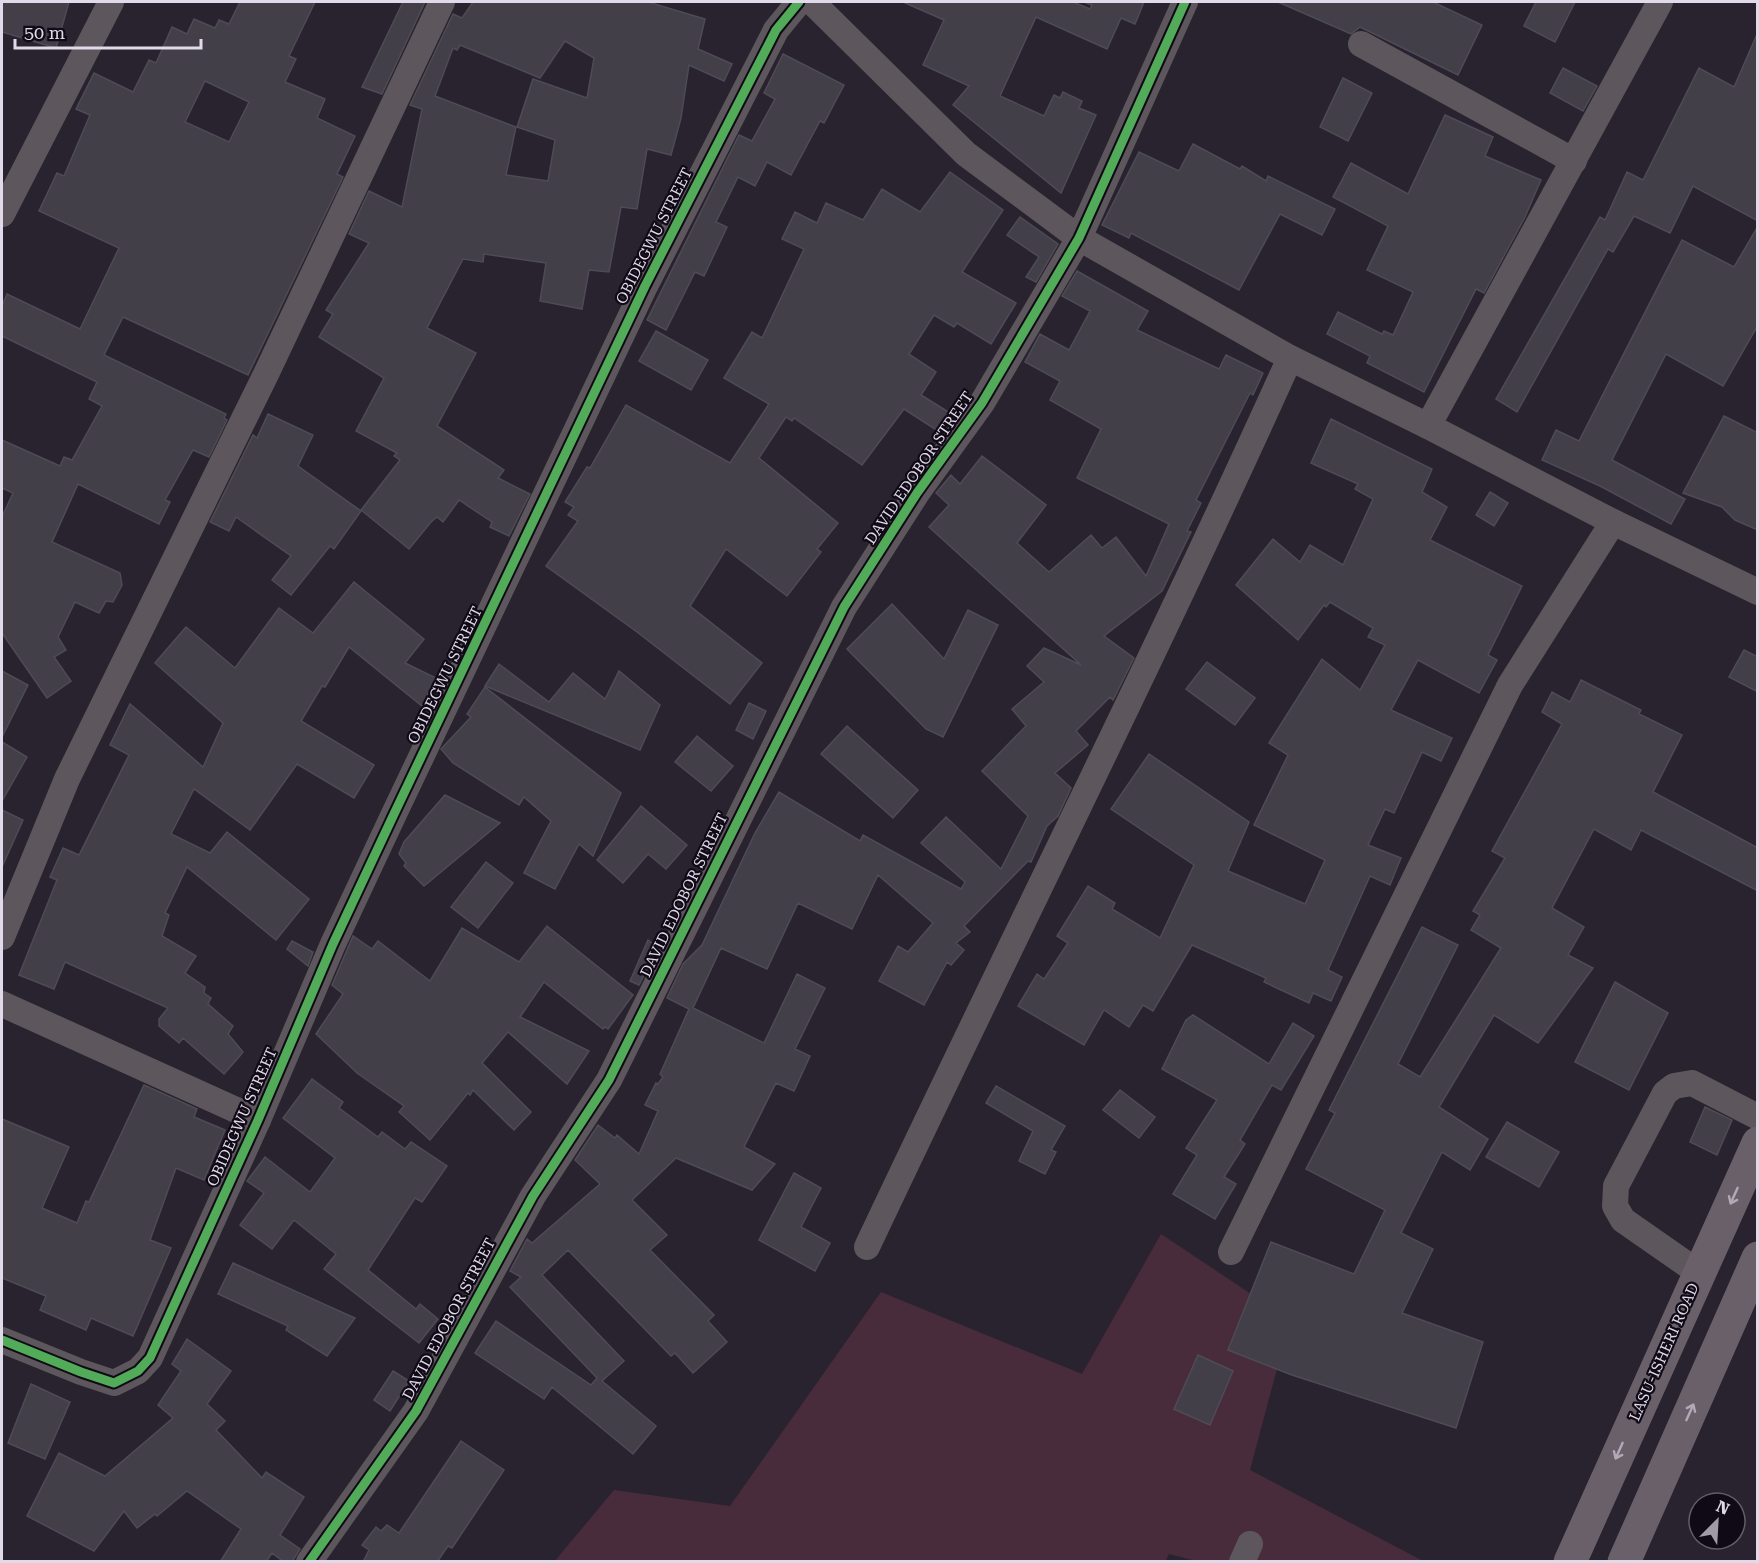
<svg xmlns="http://www.w3.org/2000/svg" width="1759" height="1563" viewBox="0 0 1759 1563" font-family="'Roboto Serif',serif">
<style>
.green{fill:#482c3b}
.building{fill:#423f49;stroke:#4e4b56;stroke-width:1.5;fill-rule:evenodd}
.lines{fill:none;stroke-linecap:round;stroke-linejoin:round}
.minor{stroke:#5d575d;stroke-width:26}
.major{stroke:#69606a;stroke-width:33}
.cycleway-casing{stroke:#0f0a15;stroke-width:13}
.cycleway{stroke:#51ab58;stroke-width:9}
.oneway{stroke:#b1a9b7}
.labels{text-anchor:middle;stroke-width:4.5;stroke-linejoin:round;paint-order:stroke}
.street-label{font-size:15px;fill:#e1daea;stroke:#0f0a15}
</style>
<rect width="100%" height="100%" fill="#29232f"/>
<path class="green" d="M1161,1234L1290,1320L1250,1470L1423,1561L1200,1562L1169,1554L1165,1562H554L614,1490L730,1506L881,1292L1082,1374Z"/>
<g class="building">
<path d="M2,2H69L56,48L2,32Z"/>
<path d="M240,2H315L289,56L296,59L285,82L325,99L317,118L355,136L337,174L343,177L248,375L123,317L104,355L226,414L224,418L227,420L209,457L193,450L165,500L170,502L159,524L78,484L52,542L120,573L122,585L113,602L106,601L99,613L75,602L58,637L66,650L54,657L71,681L47,698L2,633V517L13,493L2,488V440L60,466L64,457L72,460L102,406L89,399L97,382L2,336V306L7,294L80,329L119,248L39,211L57,173L64,176L90,115L76,109L94,73L133,92L149,60L156,63L172,27L187,34L194,19L215,28L219,20L229,24ZM205,81L249,102L229,142L185,122Z"/>
<path d="M403,2H425L382,94L362,87Z"/>
<path d="M473,2H648L705,19L698,49L732,64L724,81L689,65L681,118L671,155L647,149L637,209L621,207L609,272L589,270L582,309L540,301L546,263L484,254L483,262L463,259L427,328L476,353L437,426L504,470L498,478L530,494L509,536L490,527L492,522L459,500L443,522L437,517L431,522L409,549L361,510L400,460L394,456L397,453L356,431L384,378L319,337L333,314L326,310L369,243L349,234L369,191L402,207L422,109L410,105L453,14L462,18ZM565,41L594,58L587,98L533,79L517,127L555,140L548,181L506,175L516,127L435,96L453,48L457,50L460,45L540,78Z"/>
<path d="M903,2H1073L1090,9L1092,5L1084,2H1144L1135,24L1121,18L1107,49L1036,17L1000,96L1044,116L1054,95L1060,98L1063,92L1082,101L1079,108L1096,115L1061,193L953,105L969,86L923,65L944,20Z"/>
<path d="M1278,2H1433L1482,25L1458,75L1360,27L1351,34Z"/>
<path d="M1536,2H1575L1555,42L1524,26Z"/>
<path d="M1758,32V221L1693,186L1670,233L1634,216L1613,252L1608,249L1517,412L1496,399L1600,217L1605,220L1627,172L1643,180L1699,68L1734,87Z"/>
<path d="M783,54L844,85L824,123L820,121L791,175L767,162L755,186L738,177L716,222L727,227L704,276L695,272L666,330L647,320L739,135L752,141L775,99L764,93Z"/>
<path d="M1563,68L1597,86L1583,111L1550,93Z"/>
<path d="M1343,78L1372,93L1348,141L1320,127Z"/>
<path d="M1445,115L1493,137L1485,156L1541,180L1525,217L1484,293L1476,289L1424,392L1367,363L1370,356L1327,334L1338,312L1382,334L1384,331L1393,335L1413,292L1367,270L1388,226L1333,197L1351,163L1408,194Z"/>
<path d="M1193,144L1240,169L1242,166L1266,181L1268,176L1335,209L1322,235L1280,214L1239,290L1131,233L1129,238L1102,225L1139,152L1179,171Z"/>
<path d="M950,172L1003,210L962,272L1016,303L991,344L957,323L954,327L934,315L909,354L936,372L921,395L950,413L938,431L904,409L862,465L794,418L792,421L786,417L759,458L838,523L817,549L821,552L787,596L726,549L690,606L762,663L730,704L637,632L546,566L578,521L568,515L574,507L565,502L587,467L590,468L626,405L730,463L769,404L724,378L752,332L762,338L804,249L782,239L795,212L817,223L826,203L863,220L882,189L920,212Z"/>
<path d="M1020,217L1058,244L1036,282L1026,277L1039,257L1007,235Z"/>
<path d="M1758,226V325L1723,386L1666,354L1612,460L1685,499L1671,524L1600,486L1542,460L1556,430L1579,441L1682,240L1734,267Z"/>
<path d="M1077,271L1148,311L1137,330L1219,369L1226,355L1263,373L1253,395L1250,393L1196,500L1201,503L1187,531L1191,532L1162,591L1104,636L1134,658L1113,700L1110,697L1076,731L1088,745L1055,773L1071,788L1058,816L1047,826L1031,862L1028,861L964,926L970,932L956,943L964,950L951,965L947,962L924,1005L879,981L898,946L908,952L933,923L878,875L852,929L798,903L767,969L721,948L693,1008L764,1043L797,974L825,988L795,1049L810,1056L794,1091L776,1083L744,1147L775,1164L752,1190L676,1158L632,1200L667,1235L650,1250L714,1315L708,1321L727,1342L693,1373L675,1353L671,1356L568,1250L542,1275L624,1361L602,1381L656,1426L633,1454L552,1387L544,1399L475,1353L496,1321L591,1385L597,1378L510,1287L521,1277L510,1271L527,1239L532,1243L600,1184L575,1160L598,1125L615,1138L617,1135L639,1154L658,1111L645,1105L656,1083L658,1084L663,1077L660,1074L689,1009L667,998L683,964L702,945L755,833L779,792L860,841L863,835L961,889L965,882L921,843L946,817L1001,869L1028,816L982,771L1026,726L1012,709L1044,682L1027,666L1044,648L1081,665L929,527L949,505L936,493L951,475L960,484L982,456L1046,505L1017,543L1049,572L1091,535L1102,548L1116,537L1146,576L1169,524L1077,478L1101,429L1050,400L1060,381L1025,362L1040,334L1069,350L1090,311L1062,296Z"/>
<path d="M656,331L708,360L691,390L639,361Z"/>
<path d="M268,414L313,435L298,466L361,511L334,549L330,546L291,595L272,580L291,556L236,517L229,531L210,522L253,435L257,438Z"/>
<path d="M1724,416L1758,433V530L1735,520L1722,507L1683,493Z"/>
<path d="M1331,419L1432,469L1422,492L1447,507L1430,540L1522,586L1488,655L1497,660L1479,693L1418,660L1391,710L1452,738L1441,761L1422,752L1394,813L1385,809L1368,845L1401,858L1390,885L1370,876L1328,970L1342,977L1331,1001L1313,993L1309,1003L1264,982L1266,978L1192,945L1153,1011L1143,1005L1129,1027L1104,1010L1084,1045L1018,1006L1037,974L1044,979L1068,943L1057,936L1088,886L1115,903L1112,909L1160,938L1194,865L1111,809L1149,754L1249,822L1228,871L1305,904L1325,860L1254,825L1288,755L1269,743L1322,659L1360,690L1385,645L1368,637L1373,628L1330,602L1326,607L1324,605L1298,640L1236,585L1273,539L1300,562L1310,545L1343,565L1373,499L1355,489L1358,484L1311,463Z"/>
<path d="M1490,492L1508,503L1494,526L1476,515Z"/>
<path d="M354,582L424,639L405,663L436,678L422,706L349,647L325,687L322,686L301,721L374,765L354,798L297,764L250,830L194,789L171,834L210,853L227,832L309,899L276,940L187,867L165,913L169,915L162,936L196,956L185,973L205,987L204,993L211,998L208,1004L233,1026L228,1034L243,1052L239,1057L224,1074L183,1038L179,1043L159,1026V1019L168,1008L65,962L54,989L19,975L57,880L50,877L63,848L79,855L129,755L110,745L130,704L203,767L223,723L155,663L186,627L235,668L279,608L313,633Z"/>
<path d="M892,604L944,659L968,610L998,625L943,737L926,729L847,649Z"/>
<path d="M1744,650L1758,657V692L1729,677Z"/>
<path d="M1207,662L1255,698L1235,725L1186,689Z"/>
<path d="M499,664L549,702L573,673L605,699L619,671L660,705L640,750L485,686Z"/>
<path d="M2,671L28,685L2,737Z"/>
<path d="M1581,680L1641,710L1639,714L1682,735L1653,792L1758,848V891L1641,830L1631,850L1594,829L1552,908L1584,927L1568,955L1593,968L1538,1043L1494,1015L1439,1107L1488,1139L1470,1170L1442,1152L1401,1233L1433,1249L1402,1313L1483,1342L1456,1428L1292,1375L1228,1350L1271,1242L1354,1274L1385,1210L1306,1169L1335,1113L1329,1110L1422,927L1458,945L1398,1064L1420,1077L1501,948L1471,930L1480,915L1473,911L1505,858L1492,851L1562,724L1542,712L1552,692L1570,702Z"/>
<path d="M485,687L621,793L593,856L579,844L555,889L524,873L551,821L524,797L519,805L453,763L441,749L471,717L467,714Z"/>
<path d="M749,703L766,711L753,739L736,730Z"/>
<path d="M847,726L918,790L893,818L821,754Z"/>
<path d="M697,736L733,766L711,791L675,762Z"/>
<path d="M2,742L27,757L2,801Z"/>
<path d="M445,795L500,823L424,886L404,866L406,863L399,854L404,842Z"/>
<path d="M641,806L687,845L666,869L648,854L623,883L597,860Z"/>
<path d="M2,810L23,820L2,867Z"/>
<path d="M486,862L513,883L478,928L451,907Z"/>
<path d="M547,926L633,995L608,1029L605,1027L603,1029L544,982L520,1017L589,1051L567,1084L508,1032L482,1063L531,1112L514,1130L473,1090L470,1095L468,1093L430,1140L399,1112L404,1106L357,1073L316,1034L343,994L332,985L353,936L372,949L378,941L430,981L462,928L519,962Z"/>
<path d="M648,940L658,947L639,985L630,981Z"/>
<path d="M292,941L313,952L308,966L287,949Z"/>
<path d="M1615,982L1668,1013L1629,1090L1575,1062Z"/>
<path d="M1193,1015L1269,1064L1293,1023L1314,1036L1281,1090L1272,1085L1240,1140L1245,1144L1224,1177L1236,1184L1215,1219L1173,1194L1197,1155L1186,1148L1217,1100L1162,1069L1186,1020Z"/>
<path d="M312,1079L343,1102L339,1108L378,1137L382,1132L405,1149L411,1142L447,1166L422,1202L415,1198L368,1270L416,1309L420,1304L438,1319L419,1343L324,1269L336,1254L294,1220L272,1249L240,1225L264,1193L247,1181L265,1157L310,1192L335,1158L283,1118Z"/>
<path d="M144,1085L197,1109L194,1117L225,1130L204,1180L176,1168L150,1240L171,1248L133,1336L91,1318L86,1330L40,1310L46,1296L2,1278V1119L69,1147L42,1208L77,1223L86,1201L89,1202Z"/>
<path d="M996,1086L1065,1126L1051,1150L1056,1152L1045,1174L1019,1161L1033,1131L986,1103Z"/>
<path d="M1120,1090L1155,1117L1139,1138L1103,1110Z"/>
<path d="M1705,1107L1732,1120L1717,1155L1690,1142Z"/>
<path d="M1507,1122L1559,1152L1539,1187L1486,1157Z"/>
<path d="M794,1173L821,1188L801,1227L830,1243L815,1271L759,1240Z"/>
<path d="M233,1263L244,1268L355,1318L327,1356L286,1330L288,1326L218,1294Z"/>
<path d="M187,1339L231,1371L207,1404L225,1421L216,1430L262,1478L266,1472L304,1497L280,1535L300,1549L292,1562H284L272,1553L266,1562H220L241,1529L187,1491L157,1516L155,1514L137,1528L124,1511L94,1551L27,1516L59,1453L105,1476L173,1418L158,1405L181,1371L172,1364Z"/>
<path d="M1198,1355L1233,1371L1210,1425L1174,1409Z"/>
<path d="M393,1371L409,1381L390,1411L374,1400Z"/>
<path d="M31,1384L70,1402L45,1459L8,1443Z"/>
<path d="M461,1441L504,1470L452,1548L448,1546L437,1562H363L369,1550L362,1545L376,1527L381,1531L387,1525L399,1533Z"/>
</g>
<g class="lines">
<g class="minor">
<path d="M812,2L966,154L1079,238L1290,358L1428,426L1613,522L1758,592"/>
<path d="M1361,44L1574,161"/>
<path d="M2,214L111,2"/>
<path d="M1428,426L1660,2"/>
<path d="M2,937L67,779L267,372L442,2"/>
<path d="M2,1004L258,1120"/>
<path d="M867,1247C1007,950 1155,657 1290,358"/>
<path d="M1231,1252L1510,685L1613,522"/>
<path d="M1699,1273L1623,1220L1615,1206L1616,1186L1665,1093L1674,1086L1692,1083L1758,1117"/>
<path d="M2,1340L81,1372L114,1383L138,1371L150,1358L258,1120L333,944L394,814L645,286L776,30L799,2"/>
<path d="M309,1562L416,1411L533,1196L609,1080L844,607L917,493L982,403L1079,238L1185,2"/>
<path d="M1242,1562L1250,1544"/>
</g>
<g class="major">
<path d="M1570,1562L1758,1143"/>
<path d="M1624,1562L1758,1258"/>
</g>
<g class="cycleway-casing">
<g id="cycleway">
<path d="M2,1340L81,1372L114,1383L138,1371L150,1358L258,1120L333,944L394,814L645,286L776,30L799,2"/>
<path d="M309,1562L416,1411L533,1196L609,1080L844,607L917,493L982,403L1079,238L1185,2"/>
</g>
</g>
<use href="#cycleway" class="cycleway"/>
</g>
<defs><path id="oneway-shaft" d="M-6 0H5M1.5-3L5.5 0L1.5 3" fill="none" stroke-width="1.6" stroke-linecap="round" stroke-linejoin="round" transform="scale(1.5)"/></defs>
<g class="oneway">
<use href="#oneway-shaft" transform="translate(1734 1196) rotate(114)"/>
<use href="#oneway-shaft" transform="translate(1690 1412) rotate(-66)"/>
<use href="#oneway-shaft" transform="translate(1619 1451) rotate(114)"/>
</g>
<g class="labels">
<g class="street-label">
<text transform="translate(654 236) rotate(-63)" y="5">OBIDEGWU STREET</text>
<text transform="translate(919 468) rotate(-56)" y="5">DAVID EDOBOR STREET</text>
<text transform="translate(445 675) rotate(-64)" y="5">OBIDEGWU STREET</text>
<text transform="translate(684 895) rotate(-64)" y="5">DAVID EDOBOR STREET</text>
<text transform="translate(242 1117) rotate(-66)" y="5">OBIDEGWU STREET</text>
<text transform="translate(449 1319) rotate(-62)" y="5">DAVID EDOBOR STREET</text>
<text transform="translate(1664 1352) rotate(-66)" y="5">LASU-ISHERI ROAD</text>
</g>
</g>
<rect width="1759" height="1563" fill="none" stroke="#e1daea" stroke-width="6"/>
<g transform="translate(1717 1521) rotate(24)"><circle r="28" fill="#0f0a15" stroke="#635d6a" stroke-width="1.5"/>
<path d="M0-4.5L10 22L0 15L-10 22Z" fill="#a19aa9"/>
<text y="-9" font-size="16" font-weight="bold" text-anchor="middle" fill="#e1daea">N</text>
</g>
<path d="M15 39v9h186v-9" fill="none" stroke="#e1daea" stroke-width="3"/>
<text x="24" y="39" font-size="18" fill="#e1daea" stroke="#0f0a15" stroke-width="4.5" paint-order="stroke">50 m</text>
</svg>
